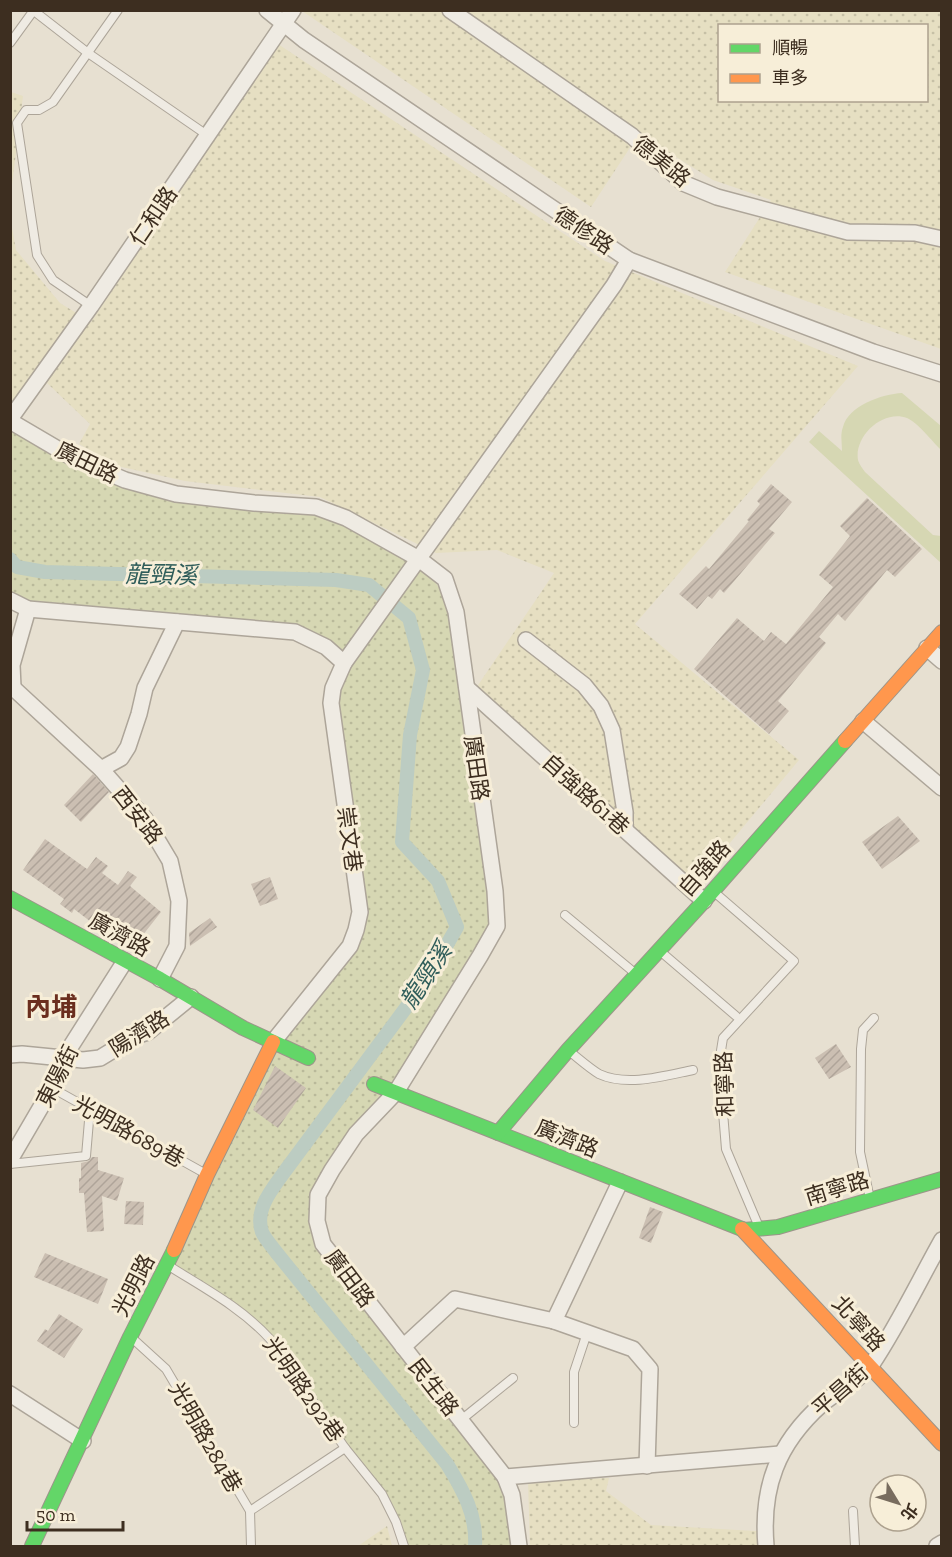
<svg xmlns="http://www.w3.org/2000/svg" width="952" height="1557" font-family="'Zilla Slab','Noto Sans TC',serif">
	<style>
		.farmland { fill: url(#farmland-dots); fill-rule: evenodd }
		.green { fill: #d6d7b3 }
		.park { fill: url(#park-dots) }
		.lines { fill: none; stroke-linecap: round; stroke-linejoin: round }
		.canal { stroke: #bcccc2; stroke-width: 14 }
		.building { fill: url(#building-hatch) }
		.lane-casing { stroke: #ada599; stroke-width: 10 }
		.street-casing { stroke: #ada599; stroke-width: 18 }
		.fast-casing { stroke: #9c958a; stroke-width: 16 }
		.slow-casing { stroke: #9c958a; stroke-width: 16 }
		.lane { stroke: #efebe3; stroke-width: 8 }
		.street { stroke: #efebe3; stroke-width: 15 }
		.fast { stroke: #63d668; stroke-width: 14 }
		.slow { stroke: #ff974d; stroke-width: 14 }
		.labels { text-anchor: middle; stroke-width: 6; stroke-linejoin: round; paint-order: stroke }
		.street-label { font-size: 22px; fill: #3d2e20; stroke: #f7eed8 }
		.water-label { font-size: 24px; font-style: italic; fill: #2f5d5a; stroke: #f7eed8 }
		.quarter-label { font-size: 26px; font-weight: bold; fill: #6b2e1e; stroke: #f7eed8 }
	</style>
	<defs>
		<pattern id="farmland-dots" width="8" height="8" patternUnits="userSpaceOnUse" patternTransform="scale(1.5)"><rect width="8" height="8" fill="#e6dfc2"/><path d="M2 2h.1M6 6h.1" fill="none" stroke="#c6c0a6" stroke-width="1.8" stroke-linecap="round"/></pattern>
		<pattern id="park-dots" width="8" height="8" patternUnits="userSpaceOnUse" patternTransform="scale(1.5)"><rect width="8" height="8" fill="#d6d7b3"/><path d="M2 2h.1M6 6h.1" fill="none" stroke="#b9b99a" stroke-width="1.8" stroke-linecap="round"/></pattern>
		<pattern id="building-hatch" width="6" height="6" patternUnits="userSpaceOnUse" patternTransform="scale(1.5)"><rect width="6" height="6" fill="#cbbfb2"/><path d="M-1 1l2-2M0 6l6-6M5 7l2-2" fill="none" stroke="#afa499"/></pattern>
	</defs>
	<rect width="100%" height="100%" fill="#e7e0d1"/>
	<g class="farmland">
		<path d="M302 11H941V349L725 272 771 200 713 180 639 134 591 207ZM720 26H926V100H720Z"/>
		<path d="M278 44 605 261 858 366 635 624 799 760 695 885 472 694 554 573 497 550 436 553 320 497 185 481 117 466 79 444 90 424 47 383 26 411 11 401 10 216 16 250 60 303 91 322Z"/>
		<path d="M11 92 23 96 11 193Z"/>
		<path d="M609 1478 606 1491 651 1525 774 1532 775 1546H530L528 1481Z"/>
		<path d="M387 1526 392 1546H358Z"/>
	</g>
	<path class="green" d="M902 393 941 426V450C933 442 917 422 907 418 883 409 854 436 858 460 859 464 863 469 865 472L933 535 941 536V563L809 442 819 431 842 451C842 443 840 435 843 427 848 406 882 394 902 393Z"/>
	<path class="park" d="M11 421 125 480 316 507 419 559 456 612 497 926 480 956 318 1195 323 1244 505 1477 519 1546H404L396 1522 270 1339 257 1324 167 1265 269 1042 350 946 360 912 331 703 344 663 295 632 11 601Z"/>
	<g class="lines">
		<path class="canal" d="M10 559 17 567 45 572 336 580 369 585 409 618 423 670 410 735 402 842 438 881 457 927 428 978 285 1171C273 1188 254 1209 262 1232 265 1239 272 1246 276 1252L447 1464C463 1490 477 1515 475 1546"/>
	</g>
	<g class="building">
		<path d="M771 484 792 502 769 529 775 533 724 593 720 589 712 599 708 596 697 609 679 594 706 566 709 569 749 521 747 520 760 504 757 501Z"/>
		<path d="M867 498 922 549 895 577 887 570 845 621 838 614 819 637 826 643 778 701 789 711 769 734 694 669 737 618 764 641 771 632 786 644 833 587 819 575 850 536 840 526Z"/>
		<path d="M93 774 109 792 81 822 64 805Z"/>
		<path d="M898 816 920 841 882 869 862 842Z"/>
		<path d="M45 839 87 869 96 857 108 866 102 873 118 885 128 871 137 877 130 886 161 912 135 945 104 920 99 928 74 909 72 913 60 904 64 899 23 870Z"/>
		<path d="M270 877 278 899 260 906 251 884Z"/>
		<path d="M210 918 217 927 190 946 189 933Z"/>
		<path d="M836 1044 851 1067 829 1079 815 1058Z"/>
		<path d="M275 1066 306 1088 278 1128 253 1110Z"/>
		<path d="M92 1157H98V1170L124 1178 117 1201 102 1196 104 1231 87 1232 84 1193H79V1178H81V1163L89 1161Z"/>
		<path d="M126 1201 144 1202 143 1225 124 1224Z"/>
		<path d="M650 1207 663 1212 651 1243 639 1238Z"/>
		<path d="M45 1253 108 1279 98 1304 34 1277Z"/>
		<path d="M59 1314 83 1329 64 1358 37 1341 45 1329 48 1331Z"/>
	</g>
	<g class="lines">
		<g class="lane-casing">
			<g id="lane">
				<path d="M34 11 88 53 207 135"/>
				<path d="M10 43 34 10"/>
				<path d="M91 306 53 280 37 255 17 123 26 110H39L53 102 118 10"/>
				<path d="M713 891 794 961 723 1038 719 1063 726 1149 759 1227"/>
				<path d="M565 915 636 974"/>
				<path d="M660 951 736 1016"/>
				<path d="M569 1051C578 1058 589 1068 599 1074 627 1087 664 1076 693 1070"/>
				<path d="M52 1088 206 1174"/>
				<path d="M10 1164 86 1156 90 1109"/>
				<path d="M870 1199 860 1152 861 1049 863 1030 874 1018"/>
				<path d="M169 1266C204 1288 242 1308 270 1339L345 1448 382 1494 396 1522 404 1546"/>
				<path d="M132 1338 166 1369 250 1511 345 1448"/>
				<path d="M461 1420 513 1378"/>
				<path d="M574 1423V1372L587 1333"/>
				<path d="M250 1511 251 1546"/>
				<path d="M853 1511 855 1546"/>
			</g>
		</g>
		<g class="street-casing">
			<g id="street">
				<path d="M267 10 304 40 629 260 873 352 942 374"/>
				<path d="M450 10 632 136 683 183 717 197 848 232 915 233 942 239"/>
				<path d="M10 419 91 306 293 10"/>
				<path d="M10 421 73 458 125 480 176 494 254 503 316 507 346 518 419 559 445 579 456 612 495 891 497 926 480 956 396 1092 356 1134 332 1170 318 1195 317 1221 323 1244 505 1477 512 1495 519 1546"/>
				<path d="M10 600 28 609 295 632 326 647 344 663"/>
				<path d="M526 640 584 685 601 706 612 730 625 812V829"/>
				<path d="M927 648 942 661"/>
				<path d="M10 685 101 769 145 819 170 861 179 901 177 946 160 979"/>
				<path d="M13 687 12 665 28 609"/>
				<path d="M467 688 704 901"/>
				<path d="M863 721 942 788"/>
				<path d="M101 769 121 758 128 747 139 714 145 688 177 622"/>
				<path d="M273 1042 350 946 356 930 360 912 331 703 333 688 344 663 614 285 629 260"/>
				<path d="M10 1055 22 1054 83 1060 100 1058 136 1036 148 1032 191 997"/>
				<path d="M10 1160 52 1088 64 1057 125 961"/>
				<path d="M554 1321 620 1182"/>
				<path d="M403 1347 455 1299 554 1321 633 1349 650 1369 647 1466"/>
				<path d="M10 1394 83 1441"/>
				<path d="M505 1477 780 1454"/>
				<path d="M766 1546C761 1488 777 1444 822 1404 836 1392 861 1379 872 1364 898 1325 919 1281 942 1240"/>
				<path d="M937 1546 942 1543"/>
			</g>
		</g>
		<g class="fast-casing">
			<g id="fast">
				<path d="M10 898 160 979 243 1028 308 1058"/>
				<path d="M374 1084 742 1229"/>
				<path d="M498 1133 568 1050 704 901 845 741"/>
				<path d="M744 1230 778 1227 942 1179"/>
				<path d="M32 1546 130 1337 174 1250"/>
			</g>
		</g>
		<g class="slow-casing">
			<g id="slow">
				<path d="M845 741 942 632"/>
				<path d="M742 1229 942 1444"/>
				<path d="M174 1250 207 1175 273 1042"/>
			</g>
		</g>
		<use href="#lane" class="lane"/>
		<use href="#street" class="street"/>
		<use href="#fast" class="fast"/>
		<use href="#slow" class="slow"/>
	</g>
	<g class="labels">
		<g class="street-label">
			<text transform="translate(662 161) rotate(39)" y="8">德美路</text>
			<text transform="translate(153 216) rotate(-56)" y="8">仁和路</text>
			<text transform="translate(584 230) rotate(34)" y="8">德修路</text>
			<text transform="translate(87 462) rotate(26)" y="8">廣田路</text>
			<text transform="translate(477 768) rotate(82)" y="8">廣田路</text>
			<text transform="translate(586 794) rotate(42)" y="8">自強路61巷</text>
			<text transform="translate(138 815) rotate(52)" y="8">西安路</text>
			<text transform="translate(350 839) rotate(82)" y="8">崇文巷</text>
			<text transform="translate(704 868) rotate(-49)" y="8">自強路</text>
			<text transform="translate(120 934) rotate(29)" y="8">廣濟路</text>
			<text transform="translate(139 1033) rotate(-32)" y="8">陽濟路</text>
			<text transform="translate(57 1076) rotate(-63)" y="8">東陽街</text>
			<text transform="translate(724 1084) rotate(-92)" y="8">和寧路</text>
			<text transform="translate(129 1131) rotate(29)" y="8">光明路689巷</text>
			<text transform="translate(567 1138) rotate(22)" y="8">廣濟路</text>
			<text transform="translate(837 1188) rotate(-17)" y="8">南寧路</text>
			<text transform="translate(350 1278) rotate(53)" y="8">廣田路</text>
			<text transform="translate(133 1285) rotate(-63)" y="8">光明路</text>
			<text transform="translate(859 1323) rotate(48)" y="8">北寧路</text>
			<text transform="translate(434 1387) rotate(52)" y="8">民生路</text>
			<text transform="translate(304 1389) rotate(55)" y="8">光明路292巷</text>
			<text transform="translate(840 1390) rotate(-41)" y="8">平昌街</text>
			<text transform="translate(206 1437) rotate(60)" y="8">光明路284巷</text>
		</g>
		<g class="water-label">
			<text transform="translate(161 575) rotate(1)" y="8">龍頸溪</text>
			<text transform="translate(426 976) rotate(-57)" y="8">龍頸溪</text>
		</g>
		<g class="quarter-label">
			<text x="51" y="1016">內埔</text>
		</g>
	</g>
	<rect width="952" height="1557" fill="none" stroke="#3d2e20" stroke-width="24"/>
	<rect x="718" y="24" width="210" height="78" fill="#f7eed8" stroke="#ada18e" stroke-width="1.5"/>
	<rect x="730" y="44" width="30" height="9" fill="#63d668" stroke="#ada18e" stroke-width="1.5"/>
	<text x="772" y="54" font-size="18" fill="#3d2e20">順暢</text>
	<rect x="730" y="74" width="30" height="9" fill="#ff974d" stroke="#ada18e" stroke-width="1.5"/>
	<text x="772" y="84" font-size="18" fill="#3d2e20">車多</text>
	<g transform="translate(898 1503) rotate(128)"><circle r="28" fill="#f7eed8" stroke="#ada18e" stroke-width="1.5"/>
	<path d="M0-4.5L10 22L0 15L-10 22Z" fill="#786c5e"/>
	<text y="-9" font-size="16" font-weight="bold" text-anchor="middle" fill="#3d2e20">北</text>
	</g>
	<path d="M27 1521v9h96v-9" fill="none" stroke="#3d2e20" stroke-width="3"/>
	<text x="36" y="1521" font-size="18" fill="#3d2e20" stroke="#f7eed8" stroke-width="4.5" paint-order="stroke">50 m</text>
</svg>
